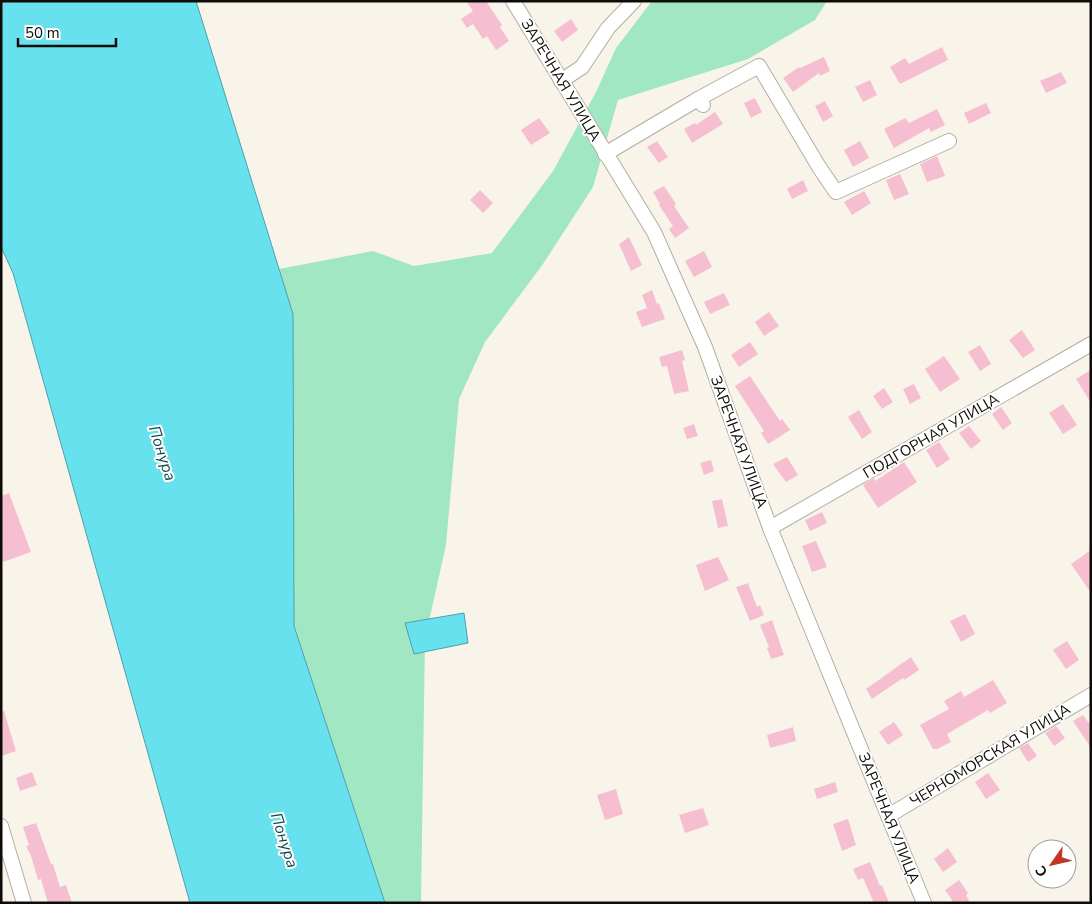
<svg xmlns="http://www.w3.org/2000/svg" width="1092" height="904" font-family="'Nunito Sans',sans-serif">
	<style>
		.green { fill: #a2e7c3 }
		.water { fill: #68e1ee; stroke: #4da1a9 }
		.building { fill: #f5bfd1 }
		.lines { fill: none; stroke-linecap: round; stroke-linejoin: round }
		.minor-casing { stroke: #b3aea4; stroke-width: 16 }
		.minor { stroke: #fff; stroke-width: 14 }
		.labels { text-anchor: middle; stroke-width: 4; stroke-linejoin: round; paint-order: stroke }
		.street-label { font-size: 15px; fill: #0e0c09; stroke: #fff }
		.water-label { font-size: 16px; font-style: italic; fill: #11484d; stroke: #fff }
	</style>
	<rect width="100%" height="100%" fill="#f9f4e9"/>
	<path class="green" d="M652 1H827L815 20 748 59 618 100 593 187 543 264 485 342 459 399 446 545 425 639 421 903H385L294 626 293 314 279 269 373 251 414 266 492 253 553 171 596 92 616 48Z"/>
	<g class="water">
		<path d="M1 1H196L293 314 294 626 385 903H190L13 273 1 247Z"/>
		<path d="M464 613 468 643 414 654 405 623Z"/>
	</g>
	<g class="building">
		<path d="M466 1H486L502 25 500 27 509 41 496 50 487 36 483 39 473 24 467 28 461 19 473 11Z"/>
		<path d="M571 19 578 30 562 42 554 31Z"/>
		<path d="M942 47 948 60 900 84 890 67 905 58 909 64Z"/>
		<path d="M824 57 830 71 820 76 819 73 793 92 783 78 799 67 800 68Z"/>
		<path d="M1061 72 1067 83 1046 93 1040 81Z"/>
		<path d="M870 80 877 95 863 102 855 87Z"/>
		<path d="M755 98 762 112 751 118 744 103Z"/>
		<path d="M825 101 833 116 823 122 815 106Z"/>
		<path d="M986 103 991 113 969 124 964 113Z"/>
		<path d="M937 109 945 125 931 132 929 128 894 148 884 129 905 118 909 123Z"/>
		<path d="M715 112 723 124 692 143 684 129 695 123 696 125Z"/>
		<path d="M539 118 550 133 531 145 521 130Z"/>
		<path d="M657 141 668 157 659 163 647 147Z"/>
		<path d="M860 141 869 158 853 167 844 150Z"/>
		<path d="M937 156 945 176 927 182 920 164Z"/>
		<path d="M900 174 909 194 894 200 886 180Z"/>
		<path d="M803 180 808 191 792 199 787 189Z"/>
		<path d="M664 186 676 204 674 206 689 228 675 238 669 229 673 226 659 205 660 204 653 192Z"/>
		<path d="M480 190 493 203 483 213 470 200Z"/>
		<path d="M864 191 871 203 852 215 844 202Z"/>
		<path d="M629 237 642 265 631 271 619 244Z"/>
		<path d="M704 251 712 267 694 277 685 261Z"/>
		<path d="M652 290 657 304 659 303 665 319 642 327 636 312 647 308 642 295Z"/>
		<path d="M724 293 730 305 710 314 704 302Z"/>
		<path d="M769 312 779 326 764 336 755 322Z"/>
		<path d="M1022 330 1035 350 1023 358 1009 340Z"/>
		<path d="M750 342 758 354 739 367 731 355Z"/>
		<path d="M980 345 991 364 980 371 968 352Z"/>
		<path d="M682 350 685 360 682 361 689 391 674 394 667 366 662 367 659 357Z"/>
		<path d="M944 356 960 379 940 392 925 369Z"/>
		<path d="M1091 370V403L1076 379Z"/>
		<path d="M750 376 780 421 782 419 790 430 768 444 761 433 764 431 735 386Z"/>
		<path d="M914 384 921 398 910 404 903 389Z"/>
		<path d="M884 388 893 402 882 409 873 396Z"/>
		<path d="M1063 404 1077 425 1063 434 1049 413Z"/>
		<path d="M1001 407 1012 423 1003 430 992 414Z"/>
		<path d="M859 410 872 432 862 439 848 417Z"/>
		<path d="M694 424 698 436 687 439 683 428Z"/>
		<path d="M969 426 981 441 971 449 959 433Z"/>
		<path d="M939 442 950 459 937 468 926 450Z"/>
		<path d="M787 457 798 475 786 482 773 464Z"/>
		<path d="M711 460 714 471 704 475 700 463Z"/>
		<path d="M904 462 917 482 878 508 863 485 874 478 875 481Z"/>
		<path d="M9 493 31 552 3 562 1 557V496Z"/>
		<path d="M722 499 728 526 718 528 712 501Z"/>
		<path d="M822 512 827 523 810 531 805 520Z"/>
		<path d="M816 541 827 567 812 572 802 546Z"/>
		<path d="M1091 550V593L1071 564Z"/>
		<path d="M718 557 729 580 705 591 696 565Z"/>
		<path d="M748 583 757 607 760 605 764 615 750 621 736 587Z"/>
		<path d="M965 614 975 634 961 642 950 621Z"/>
		<path d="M772 620 784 655 771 659 767 648 769 647 760 625Z"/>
		<path d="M1067 641 1079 660 1066 669 1053 650Z"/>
		<path d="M911 657 919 670 904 680 903 678 872 699 866 689Z"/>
		<path d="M993 680 1007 703 990 713 988 710 947 734 951 742 937 749H933L920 725 949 709 944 701 961 691 964 697Z"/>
		<path d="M1 711H4L16 751 1 756Z"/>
		<path d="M1083 715 1091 726V748L1073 721Z"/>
		<path d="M894 722 903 735 888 745 879 732Z"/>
		<path d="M1056 726 1065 738 1054 746 1045 733Z"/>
		<path d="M793 727 796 741 770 748 767 735Z"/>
		<path d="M1028 743 1037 756 1028 762 1019 748Z"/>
		<path d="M32 772 37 785 20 791 16 778Z"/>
		<path d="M988 773 1000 790 986 799 975 782Z"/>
		<path d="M835 782 838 792 817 799 814 789Z"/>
		<path d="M616 789 623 814 605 820 597 795Z"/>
		<path d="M703 808 709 825 685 833 679 815Z"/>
		<path d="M848 819 856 845 842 851 833 824Z"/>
		<path d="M36 823 51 864H53L60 887 66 885 72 903H48L41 879 38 880 31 856 26 846 29 845 23 827Z"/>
		<path d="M948 848 957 862 943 872 934 859Z"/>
		<path d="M870 862 880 886 882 885 889 903H874L863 878 858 880 853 869Z"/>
		<path d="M959 880 968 893 966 895 970 903H954L945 890Z"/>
	</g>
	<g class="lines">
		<g class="minor-casing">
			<g id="minor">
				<path d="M513 1 654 232 705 347 770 528 924 903"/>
				<path d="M561 81 582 67 608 28 634 1"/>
				<path d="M698 99 759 66 819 167 836 192 949 141"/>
				<path d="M605 154 698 99 703 105"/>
				<path d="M770 528 1091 344"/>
				<path d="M888 816 1091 695"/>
				<path d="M1 826 24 903"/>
			</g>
		</g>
		<use href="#minor" class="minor"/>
	</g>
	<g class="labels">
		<g class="street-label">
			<text transform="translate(561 80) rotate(59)" y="5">ЗАРЕЧНАЯ УЛИЦА</text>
			<text transform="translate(931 436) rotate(-30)" y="5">ПОДГОРНАЯ УЛИЦА</text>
			<text transform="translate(739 442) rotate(70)" y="5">ЗАРЕЧНАЯ УЛИЦА</text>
			<text transform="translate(990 755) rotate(-31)" y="5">ЧЕРНОМОРСКАЯ УЛИЦА</text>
			<text transform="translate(889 818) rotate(68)" y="5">ЗАРЕЧНАЯ УЛИЦА</text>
		</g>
		<g class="water-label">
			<text transform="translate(163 453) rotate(72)" y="6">Понура</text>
			<text transform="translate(285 840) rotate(72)" y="6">Понура</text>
		</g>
	</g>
	<rect width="1092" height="904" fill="none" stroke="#0e0c09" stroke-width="5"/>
	<g transform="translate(1052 864) rotate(236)"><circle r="24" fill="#ffffff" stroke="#9f9e9d"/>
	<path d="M0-4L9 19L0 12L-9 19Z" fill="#c33627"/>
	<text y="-8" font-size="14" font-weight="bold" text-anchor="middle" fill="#0e0c09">С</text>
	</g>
	<path d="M18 38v8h98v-8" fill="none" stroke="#0e0c09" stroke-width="2.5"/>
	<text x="25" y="38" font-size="15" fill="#0e0c09" stroke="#ffffff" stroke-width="4" paint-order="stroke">50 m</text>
</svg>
